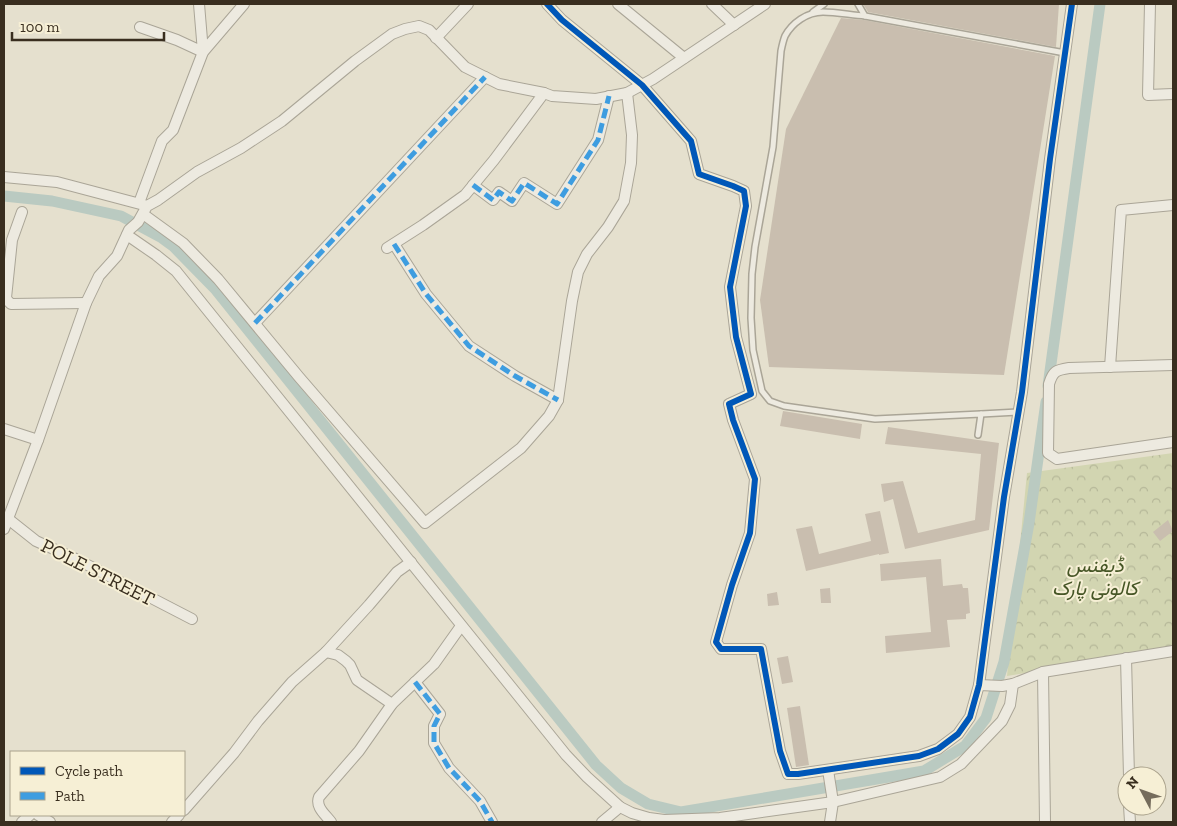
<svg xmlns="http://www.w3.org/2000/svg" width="1177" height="826" font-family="'Zilla Slab',Vazirmatn,serif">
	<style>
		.forest { fill: url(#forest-crowns) }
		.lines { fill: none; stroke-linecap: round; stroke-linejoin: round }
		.canal { stroke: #bacac1; stroke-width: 11 }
		.building { fill: #c9beaf }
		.service-casing { stroke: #aaa597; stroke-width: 8 }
		.minor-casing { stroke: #aaa597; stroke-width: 12 }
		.service { stroke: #edeae0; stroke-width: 5 }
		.minor { stroke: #edeae0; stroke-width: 10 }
		.quiet { stroke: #3e9de0; stroke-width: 5; stroke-dasharray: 10 5; stroke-linecap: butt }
		.cycleway-casing { stroke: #f6efd5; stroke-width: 9 }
		.cycleway { stroke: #0057b8; stroke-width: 6 }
		.labels { text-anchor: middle; stroke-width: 4; stroke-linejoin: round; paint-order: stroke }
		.park-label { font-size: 20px; font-style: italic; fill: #465626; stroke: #f6efd5 }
		.street-label { font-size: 20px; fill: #392e1f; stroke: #f6efd5 }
	</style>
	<defs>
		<pattern id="forest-crowns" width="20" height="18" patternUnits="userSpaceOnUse" patternTransform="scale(1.25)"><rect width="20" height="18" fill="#d2d5b1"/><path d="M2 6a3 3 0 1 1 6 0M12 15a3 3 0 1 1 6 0" fill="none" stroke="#b5b798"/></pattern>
	</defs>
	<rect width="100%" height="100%" fill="#e5e0ce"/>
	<path class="forest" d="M1173 453V649L1007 676 1027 473Z"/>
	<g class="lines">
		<g class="canal">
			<path d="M4 196 52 201 121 216 162 238 173 246 216 290 596 765 621 788 648 804 681 812 924 771 965 746 986 718 1004 662 1029 523 1046 402"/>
			<path d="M1048 386 1100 4"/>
		</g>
	</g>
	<g class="building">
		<path d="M863 4H1059L1056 47 868 12Z"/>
		<path d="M841 18 864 20 1055 56 1004 375 769 367 760 300 786 129Z"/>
		<path d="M783 411 862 424 860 439 780 426Z"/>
		<path d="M888 427 999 443 989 530 905 549 893 499 884 502 881 484 903 481 918 533 975 520 981 454 885 444Z"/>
		<path d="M880 511 889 553 879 555V554L806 571 796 529 812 526 819 554 871 541 865 514Z"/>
		<path d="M1168 520 1173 531 1160 541 1153 532Z"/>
		<path d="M941 559 943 586 962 584 963 588H968L970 613 966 614V619L947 620 950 647 886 653 885 636 931 632 926 577 881 581 880 564Z"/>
		<path d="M830 588 831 603H821L820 589Z"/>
		<path d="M777 592 779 605 768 606 767 594Z"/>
		<path d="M788 656 793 682 782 684 777 658Z"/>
		<path d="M800 706 809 765 796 767 787 708Z"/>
	</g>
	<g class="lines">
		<g class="service-casing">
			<g id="service">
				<path d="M858 4 865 16 1065 53"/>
				<path d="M813 12 824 4"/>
				<path d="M865 16C851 15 836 12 823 12 807 12 792 23 785 36 783 41 782 46 781 51L773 147 755 247 752 274 751 318 753 350 762 391 770 401 784 406 875 419 981 414 978 435"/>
				<path d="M981 414 1018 412"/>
			</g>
		</g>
		<g class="minor-casing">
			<g id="minor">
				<path d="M547 4 562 20 642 85 691 141 699 174 733 186 744 191 746 206 730 287 736 337 751 394 729 404 733 420 755 479 750 533 732 585 716 642 721 649H761L780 751 788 774H798L919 756 938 749 958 734 970 717 979 685 1004 497 1022 392 1050 159 1072 4"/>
				<path d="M618 4 684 58"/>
				<path d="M712 4 734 25"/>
				<path d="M1150 4 1148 95 1173 94"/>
				<path d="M140 27 177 40 203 52 199 4"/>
				<path d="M436 38 468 4"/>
				<path d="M4 177 57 182 144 205"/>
				<path d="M473 185 493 200 499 192 512 201 524 183 557 204 598 140 609 96"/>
				<path d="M139 203 162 141 173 130 203 52 244 4"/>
				<path d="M22 212 12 240 6 298 8 301 11 304 86 303"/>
				<path d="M143 214 183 243 218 279 299 377 425 523 521 448 549 416 558 400 572 301 578 272 587 254 608 227 624 201 631 163 632 135 627 93"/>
				<path d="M127 235 156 255 176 271 566 755 587 777 620 807 632 813 649 818 664 820 720 818 833 802 940 777 961 764 1002 721 1010 705 1013 684"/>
				<path d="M394 244 426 294 469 346 515 376 558 400"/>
				<path d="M387 248 423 225 465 195 494 160 544 93"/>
				<path d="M255 323 485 77"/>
				<path d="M1173 365 1069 368C1056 370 1053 371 1049 384L1048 453 1057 459 1173 442"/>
				<path d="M1110 367 1121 210 1173 205"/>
				<path d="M4 429 38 440"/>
				<path d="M7 518 36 541 78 560 192 619"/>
				<path d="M4 529 38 440 86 303 99 276 117 256 129 230 138 222 147 206 158 200 197 172 241 148 282 121 355 61 392 34 405 29 419 26 429 30 465 67 499 84 544 93 552 96 596 99 627 93 653 79 765 4"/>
				<path d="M326 652 338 655 346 661 350 665 357 680 392 704"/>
				<path d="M1126 658 1129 776"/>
				<path d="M1043 672 1045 822"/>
				<path d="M415 682 440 714 434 726V743L449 768 480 801 492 822"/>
				<path d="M979 685 1002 686 1013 684 1043 672 1173 651"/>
				<path d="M828 770 833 802 830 822"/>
				<path d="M1129 806 1130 822"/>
				<path d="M184 810 234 753 258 721 292 682 326 652 369 605 397 572 411 562"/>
				<path d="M38 815 50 822"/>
				<path d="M22 822 30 815"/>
				<path d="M172 822 179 815"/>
				<path d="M331 822C326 815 315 807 319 797L359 751 392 704 434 664 461 626"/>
				<path d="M602 822 620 807"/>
			</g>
		</g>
		<use href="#service" class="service"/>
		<use href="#minor" class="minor"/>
		<g class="quiet">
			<path d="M473 185 493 200 499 192 512 201 524 183 557 204 598 140 609 96"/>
			<path d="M394 244 426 294 469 346 515 376 558 400"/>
			<path d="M255 323 485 77"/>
			<path d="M415 682 440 714 434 726V743L449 768 480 801 492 822"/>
		</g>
		<g class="cycleway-casing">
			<path id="cycleway" d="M547 4 562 20 642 85 691 141 699 174 733 186 744 191 746 206 730 287 736 337 751 394 729 404 733 420 755 479 750 533 732 585 716 642 721 649H761L780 751 788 774H798L919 756 938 749 958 734 970 717 979 685 1004 497 1022 392 1050 159 1072 4"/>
		</g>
		<use href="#cycleway" class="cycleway"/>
	</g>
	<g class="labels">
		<g class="park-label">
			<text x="1095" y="572">ڈیفنس<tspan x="1095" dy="23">کالونی پارک</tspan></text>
		</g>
		<g class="street-label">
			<text transform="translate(98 572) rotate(27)" y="7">POLE STREET</text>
		</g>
	</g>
	<rect width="1177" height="826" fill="none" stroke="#392e1f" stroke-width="10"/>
	<rect x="10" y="751" width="175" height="65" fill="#f6efd5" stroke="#aaa28c"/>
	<rect x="20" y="767" width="25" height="8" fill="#0057b8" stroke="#aaa28c"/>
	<text x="55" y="776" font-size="15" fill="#392e1f">Cycle path</text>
	<rect x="20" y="792" width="25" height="8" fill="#3e9de0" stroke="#aaa28c"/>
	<text x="55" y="801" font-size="15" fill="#392e1f">Path</text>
	<g transform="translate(1142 791) rotate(311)"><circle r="24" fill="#f6efd5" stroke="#aaa28c"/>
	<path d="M0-4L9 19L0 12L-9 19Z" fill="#756c5c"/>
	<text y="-8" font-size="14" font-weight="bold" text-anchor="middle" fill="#392e1f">N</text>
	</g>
	<path d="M12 32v8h152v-8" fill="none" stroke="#392e1f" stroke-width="2.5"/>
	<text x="20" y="32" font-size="15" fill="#392e1f" stroke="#f6efd5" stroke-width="4" paint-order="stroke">100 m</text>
</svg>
